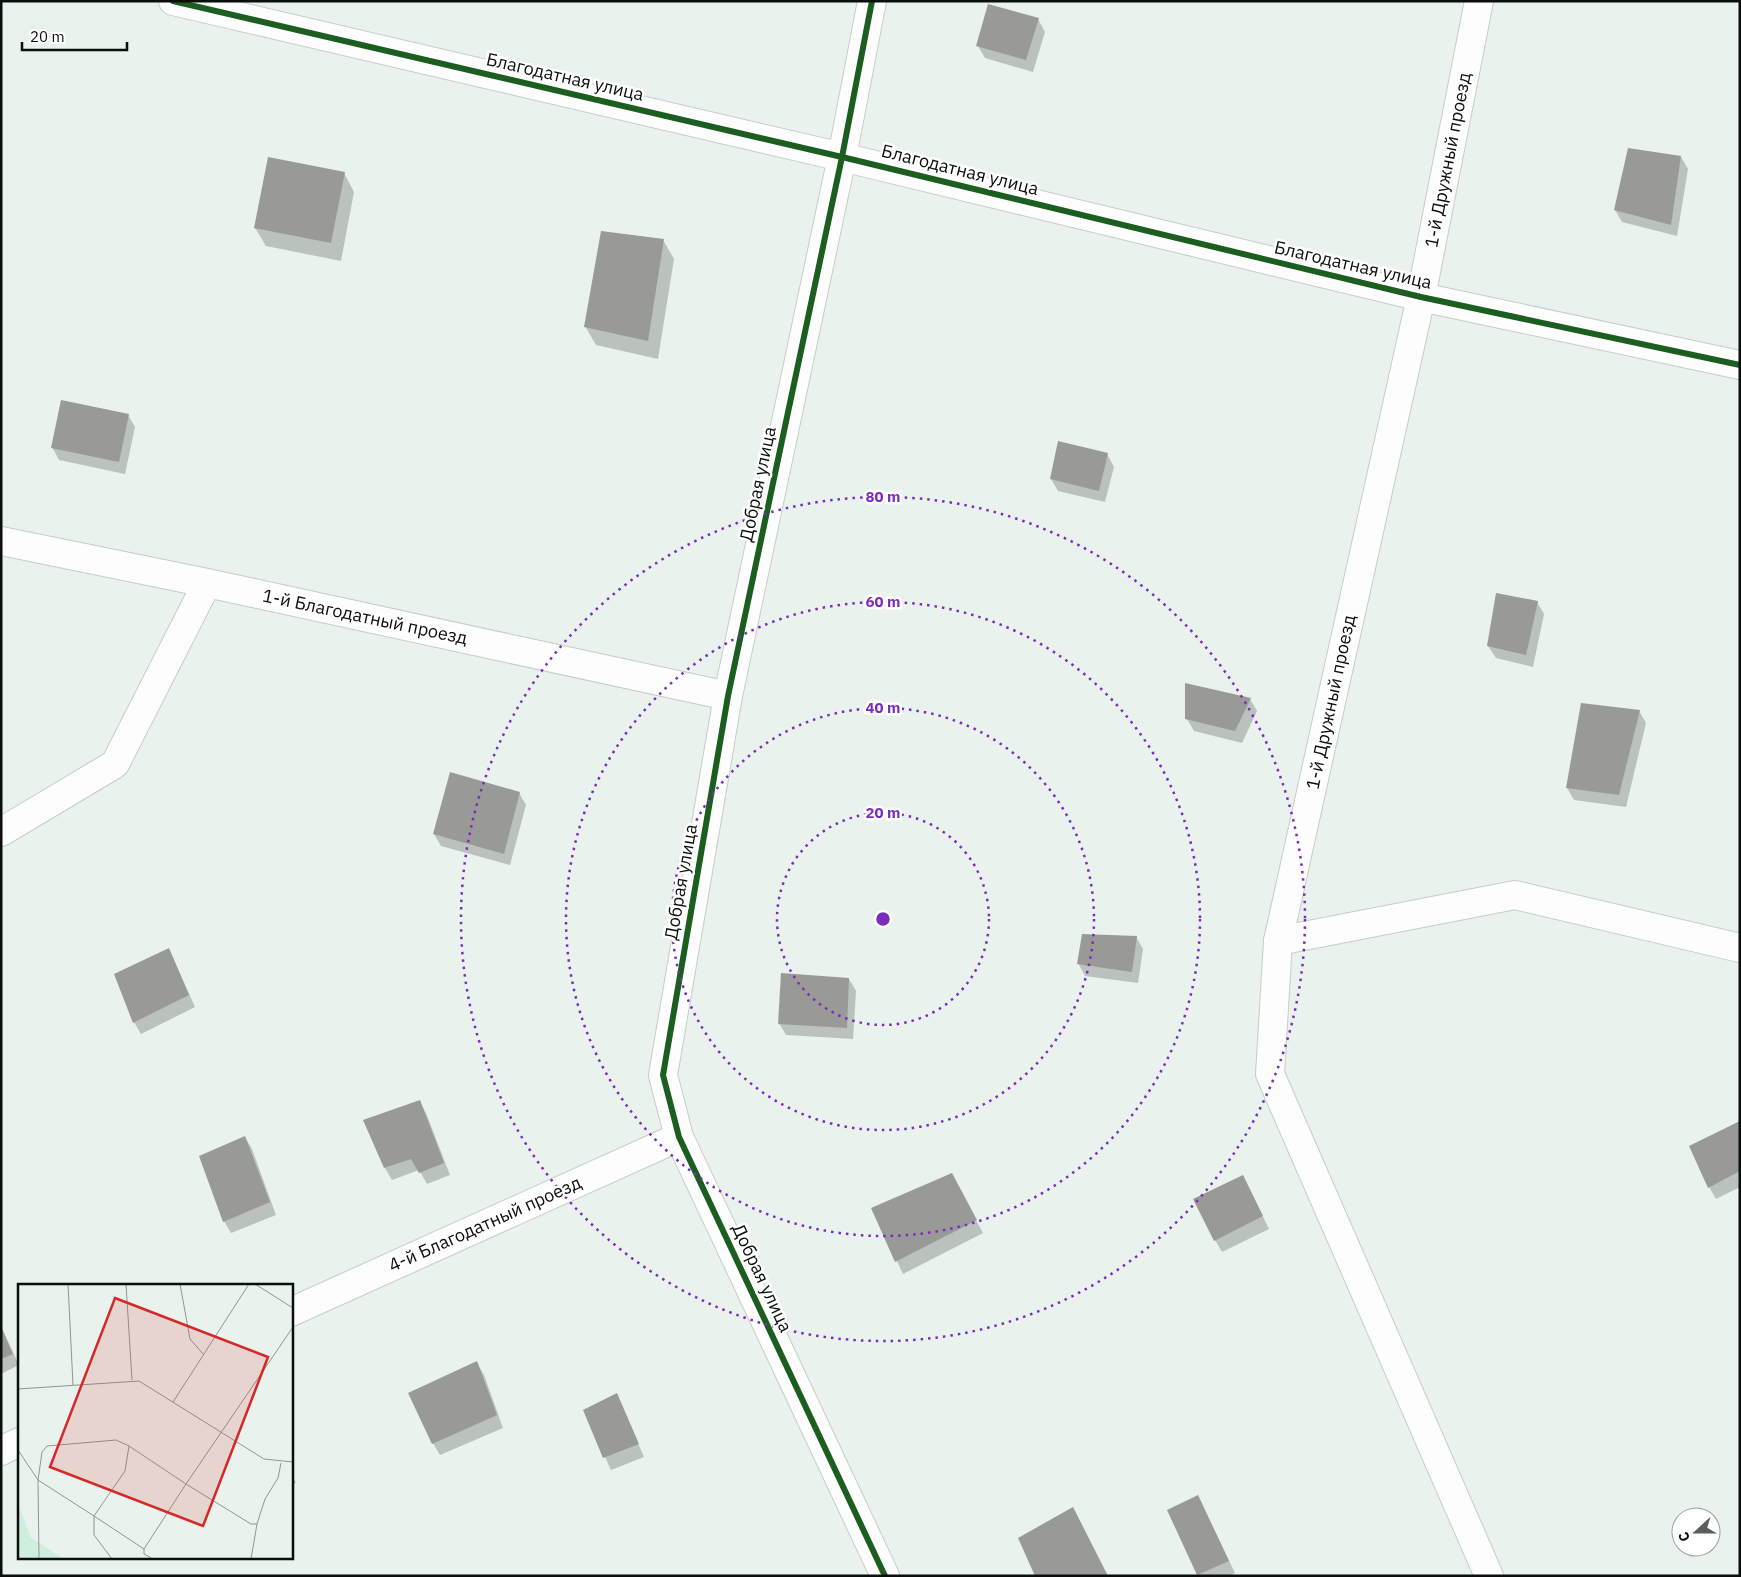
<svg xmlns="http://www.w3.org/2000/svg" width="1741" height="1577" font-family="'IBM Plex Sans',sans-serif">
	<style>
		.shadow { fill: #0003 }
		.building { fill: #999998 }
		.lines { fill: none; stroke-linecap: round; stroke-linejoin: round }
		.minor-casing { stroke: #c7cdc9; stroke-width: 30 }
		.minor { stroke: #fcfdfc; stroke-width: 28 }
		.cycleway-casing { stroke: #fff; stroke-width: 9 }
		.cycleway { stroke: #1b5e20; stroke-width: 6 }
		.ring { fill: none; stroke: #7b2cbf; stroke-width: 2.5; stroke-dasharray: 2.5 5 }
		.labels { text-anchor: middle; stroke-width: 5; stroke-linejoin: round; paint-order: stroke }
		.street-label { font-size: 18px; fill: #0a0f0d; stroke: #fff }
		.inset-road { fill: none; stroke: #909793; stroke-width: 1 }
		.view { fill: #d62828; fill-opacity: 0.15; stroke: #d62828; stroke-width: 2.5 }
		.inset-edge { fill: none; stroke: #0a0f0d; stroke-width: 2.5 }
		.centre { fill: #7b2cbf; stroke: #fff; stroke-width: 2.5 }
		.ring-label { font-size: 15px; text-anchor: middle; font-weight: bold; fill: #7b2cbf; stroke: #fff; stroke-width: 5; stroke-linejoin: round; paint-order: stroke }
	</style>
	<rect width="100%" height="100%" fill="#eaf2ed"/>
	<g class="shadow">
		<path d="M1038 19 1045 32 1033 72 985 58 978 46Z"/>
		<path d="M1681 157 1688 169 1677 236 1622 222 1615 210Z"/>
		<path d="M344 173 354 192 341 261 266 246 255 228Z"/>
		<path d="M663 240 674 259 658 359 596 345 585 326Z"/>
		<path d="M128 415 135 427 125 474 59 460 52 447Z"/>
		<path d="M1107 454 1114 467 1105 502 1058 491 1051 479Z"/>
		<path d="M1537 602 1544 614 1533 667 1496 658 1488 646Z"/>
		<path d="M1250 699 1257 711 1242 743 1194 731 1187 719Z"/>
		<path d="M1639 711 1646 723 1626 807 1574 800 1567 788Z"/>
		<path d="M519 793 526 805 510 865 441 846 434 834Z"/>
		<path d="M1136 937 1143 949 1138 983 1085 976 1078 963Z"/>
		<path d="M169 949 195 1007 141 1034 134 1022Z"/>
		<path d="M849 979 856 991 853 1039 786 1035 779 1023Z"/>
		<path d="M419 1101 426 1113 450 1175 427 1184 419 1170 392 1180 385 1168Z"/>
		<path d="M1740 1122V1187L1716 1199 1709 1187Z"/>
		<path d="M245 1137 252 1149 276 1215 231 1233 224 1221Z"/>
		<path d="M1243 1176 1269 1229 1222 1252 1215 1240Z"/>
		<path d="M958 1187 983 1233 903 1274 872 1208Z"/>
		<path d="M1 1326 19 1365 1 1374Z"/>
		<path d="M477 1363 484 1375 503 1428 440 1455 433 1443Z"/>
		<path d="M617 1395 644 1457 611 1470 584 1411Z"/>
		<path d="M291 1473 296 1483 291 1485Z"/>
		<path d="M1198 1496 1235 1573 1229 1576H1199L1169 1510Z"/>
	</g>
	<g class="building">
		<path d="M988 4 1039 18 1026 60 976 46Z"/>
		<path d="M1628 148 1681 156 1671 225 1614 210Z"/>
		<path d="M268 157 345 172 331 243 254 228Z"/>
		<path d="M601 231 664 239 648 341 584 327Z"/>
		<path d="M61 400 129 414 119 462 51 448Z"/>
		<path d="M1058 441 1108 453 1099 491 1050 479Z"/>
		<path d="M1496 593 1538 601 1526 655 1487 646Z"/>
		<path d="M1185 683 1251 698 1235 731 1185 719Z"/>
		<path d="M1581 703 1640 710 1619 795 1566 788Z"/>
		<path d="M450 772 520 792 504 854 433 834Z"/>
		<path d="M1082 934 1137 936 1132 972 1077 964Z"/>
		<path d="M169 948 189 995 133 1023 114 974Z"/>
		<path d="M781 973 849 978 847 1028 778 1024Z"/>
		<path d="M420 1100 444 1163 419 1173 411 1159 384 1168 363 1120Z"/>
		<path d="M1740 1121V1171L1708 1188 1689 1146Z"/>
		<path d="M245 1136 270 1202 223 1222 199 1156Z"/>
		<path d="M952 1173 977 1220 895 1262 871 1208Z"/>
		<path d="M1243 1175 1263 1216 1214 1241 1193 1199Z"/>
		<path d="M1 1327 13 1354 1 1359Z"/>
		<path d="M477 1361 497 1415 432 1444 408 1393Z"/>
		<path d="M617 1393 639 1444 603 1458 583 1410Z"/>
		<path d="M1198 1495 1229 1561 1197 1575 1167 1510Z"/>
		<path d="M1073 1507 1108 1576H1035L1018 1538Z"/>
	</g>
	<g class="lines">
		<g class="minor-casing">
			<g id="minor">
				<path d="M173 1 842 157 1421 297 1740 365"/>
				<path d="M872 1 842 157 728 696 663 1075 679 1137 885 1576"/>
				<path d="M1479 1 1421 297 1278 941 1515 895 1740 948"/>
				<path d="M1 541 207 583 728 696"/>
				<path d="M1 832 115 764 207 583"/>
				<path d="M1278 941 1270 1074 1489 1576"/>
				<path d="M291 1312 679 1137"/>
				<path d="M1 1451 19 1442"/>
			</g>
		</g>
		<use href="#minor" class="minor"/>
		<g class="cycleway-casing">
			<g id="cycleway">
				<path d="M173 1 842 157 1421 297 1740 365"/>
				<path d="M872 1 842 157 728 696 663 1075 679 1137 885 1576"/>
			</g>
		</g>
		<use href="#cycleway" class="cycleway"/>
	</g>
	<g class="ring">
		<circle cx="883" cy="919" r="106"/>
		<circle cx="883" cy="919" r="211"/>
		<circle cx="883" cy="919" r="317"/>
		<circle cx="883" cy="919" r="422"/>
	</g>
	<g class="labels">
		<g class="street-label">
			<text transform="translate(565 77) rotate(13)" y="6">Благодатная улица</text>
			<text transform="translate(1448 160) rotate(-79)" y="6">1-й Дружный проезд</text>
			<text transform="translate(960 170) rotate(14)" y="6">Благодатная улица</text>
			<text transform="translate(1353 265) rotate(13)" y="6">Благодатная улица</text>
			<text transform="translate(758 484) rotate(-78)" y="6">Добрая улица</text>
			<text transform="translate(365 617) rotate(12)" y="6">1-й Благодатный проезд</text>
			<text transform="translate(1331 702) rotate(-78)" y="6">1-й Дружный проезд</text>
			<text transform="translate(681 882) rotate(-80)" y="6">Добрая улица</text>
			<text transform="translate(485 1224) rotate(-24)" y="6">4-й Благодатный проезд</text>
			<text transform="translate(762 1278) rotate(65)" y="6">Добрая улица</text>
		</g>
	</g>
	<g transform="translate(18 1284)">
		<rect width="275" height="275" fill="#eaf2ed"/>
		<path d="M0 220 13 254 46 275H0Z" fill="#ceeede"/>
		<path class="inset-road" d="M50 0 55 101M108 0 114 96M162 0 172 55 186 71M237 0 275 24M0 105 121 97 246 175 275 178M155 118 231 0M0 166 20 196M20 196 24 168 29 162 98 156 111 162M239 240H233L168 200 111 162 107 187 76 232 126 265 168 200 275 43M126 265V270L135 275M21 275 20 196 76 232V251L94 275M233 275 239 240 247 215 260 194 263 179"/>
		<path class="view" d="M97 14 250 73 185 242 32 183Z"/>
		<rect width="275" height="275" class="inset-edge"/>
	</g>
	<circle cx="883" cy="919" r="8" class="centre"/>
	<g class="ring-label">
		<text x="883" y="502">80 m</text>
		<text x="883" y="607">60 m</text>
		<text x="883" y="713">40 m</text>
		<text x="883" y="818">20 m</text>
	</g>
	<rect width="1741" height="1577" fill="none" stroke="#0a0f0d" stroke-width="5"/>
	<g transform="translate(1696 1532) rotate(249)"><circle r="24" fill="#ffffff" stroke="#9d9f9e"/>
	<path d="M0-4L9 19L0 12L-9 19Z" fill="#585e5b"/>
	<text y="-8" font-size="14" font-weight="bold" text-anchor="middle" fill="#0a0f0d">С</text>
	</g>
	<path d="M22 42v8h105v-8" fill="none" stroke="#0a0f0d" stroke-width="2.5"/>
	<text x="30" y="42" font-size="15" fill="#0a0f0d" stroke="#ffffff" stroke-width="4" paint-order="stroke">20 m</text>
</svg>
